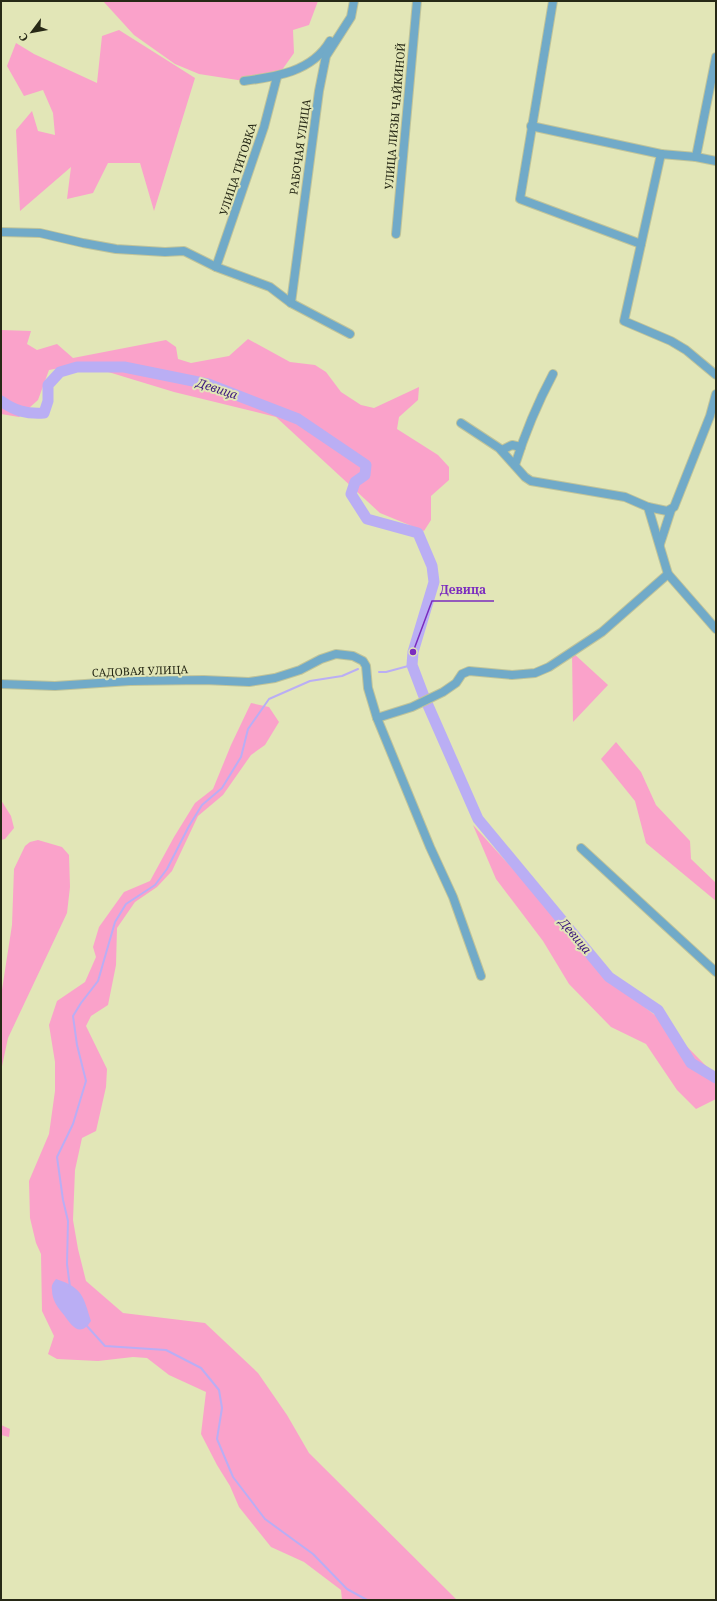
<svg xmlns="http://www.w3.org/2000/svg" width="717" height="1601" font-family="'Noto Serif',serif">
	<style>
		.green { fill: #faa2ca }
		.water { fill: #baaef4 }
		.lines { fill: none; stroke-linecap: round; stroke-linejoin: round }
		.stream { stroke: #baaef4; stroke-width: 2 }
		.river { stroke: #baaef4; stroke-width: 11 }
		.minor-casing { stroke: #c0c49a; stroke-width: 10 }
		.minor { stroke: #71aac8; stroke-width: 8 }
		.labels { text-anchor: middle; stroke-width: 4; stroke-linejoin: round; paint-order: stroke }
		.street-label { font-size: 11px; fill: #272916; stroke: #e2e6b7 }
		.water-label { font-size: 12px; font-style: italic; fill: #3b187d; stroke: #e2e6b7 }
		.leader { fill: none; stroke: #7b2cbf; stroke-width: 1.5 }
		.callout-dot { fill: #7b2cbf; stroke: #e2e6b7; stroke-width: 1.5 }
		.callout-label { font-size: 12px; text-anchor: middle; font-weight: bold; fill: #7b2cbf; stroke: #e2e6b7; stroke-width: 4; stroke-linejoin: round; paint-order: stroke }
	</style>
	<rect width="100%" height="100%" fill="#e2e6b7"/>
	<g class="green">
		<path d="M103 1H318L309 25 293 30 294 53 277 77 244 81 199 74 175 64 134 35Z"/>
		<path d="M119 30 195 78 154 211 140 163H108L93 193 67 199 71 167 20 211 16 130 32 111 38 131 55 135 53 113 43 90 24 96 7 66 16 43 34 54 97 83 102 36Z"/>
		<path d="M1 330 31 331 27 344 37 350 57 344 73 358 166 340 176 347 178 359 191 363 229 356 248 339 290 362 315 365 326 372 341 392 361 405 374 408 419 387 418 400 399 417 397 429 438 455 449 467V480L431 496V520L424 531 380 513 276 417 174 392 82 364 49 370 38 400 19 417 1 414Z"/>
		<path d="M572 652 608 685 573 722Z"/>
		<path d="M251 703 269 707 279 722 265 745 251 755 223 795 198 816 172 871 157 887 135 902 117 928 116 965 108 1005 91 1016 86 1026 107 1069 106 1087 96 1131 82 1138 75 1170 73 1220 78 1249 86 1281 123 1313 205 1323 258 1373 287 1415 309 1453 457 1600H342L341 1590 304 1562 271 1547 239 1507 230 1486 217 1465 201 1434 206 1392 169 1375 147 1358 133 1357 98 1361 57 1359 48 1354 54 1336 42 1311 41 1254 36 1243 30 1218 29 1181 49 1134 55 1091V1062L49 1025 57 1001 85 982 96 957 93 947 99 927 124 892 150 881 174 837 195 803 213 789 231 745Z"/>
		<path d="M616 742 641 772 656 805 690 841 691 859 716 883V901L646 843 635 801 601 759Z"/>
		<path d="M1 800 11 816 14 828 5 839 1 840Z"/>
		<path d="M473 825 625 992 660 1019 707 1067 716 1081V1099L696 1109 677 1090 646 1044 611 1027 569 984 543 941 496 879Z"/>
		<path d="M38 840 62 847 69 855 70 887 67 913 8 1038 1 1071V996L12 925 14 869 25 846 30 842Z"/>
		<path d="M1 1425 10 1429 9 1437 1 1435Z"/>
	</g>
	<path class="water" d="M56 1279C83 1288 83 1296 91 1321 80 1338 72 1326 64 1315 58 1308 52 1300 52 1290 51 1285 53 1283 56 1279Z"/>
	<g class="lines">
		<g class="stream">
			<path d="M379 672H386L412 665"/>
			<path d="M70 1287 67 1264 68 1221 63 1200 57 1157 73 1124 86 1081 77 1045 73 1016 81 1003 98 981 115 922 126 904 155 885 167 869 189 826 202 805 222 788 241 757 248 729 269 699 310 681 342 676 358 669"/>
			<path d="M86 1325 105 1346 166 1350 201 1368 219 1390 222 1408 217 1439 233 1477 265 1519 313 1554 347 1589 367 1600"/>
		</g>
		<path class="river" d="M1 401C15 411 26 414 44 413L48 401V385L60 372 77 367H124L208 384 298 419 366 465 365 475 355 482 351 494 367 519 418 533 432 566 434 582 413 652 412 665 423 694 478 819 609 977 658 1010 691 1063 716 1078"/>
		<g class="minor-casing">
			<g id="minor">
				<path d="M553 1 520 199 641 244"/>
				<path d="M716 57 696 157 661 154 624 321 671 341 686 350 716 375"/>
				<path d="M244 81C275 77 312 72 330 41"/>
				<path d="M531 126 661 154"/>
				<path d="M696 157 716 161"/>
				<path d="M1 232 40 233 83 243 116 249 165 252 184 251 216 267 270 287 291 303 350 334"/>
				<path d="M396 234 417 1"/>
				<path d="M216 267 264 127 277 77"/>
				<path d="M291 303 319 91 326 56 351 17 354 1"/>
				<path d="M461 423 499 448 525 477 531 481 625 497 648 507 668 574 716 629"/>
				<path d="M502 450 512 445 521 447"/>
				<path d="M515 465C525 433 537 404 553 374"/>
				<path d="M648 507 667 511 674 507 710 416 716 394"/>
				<path d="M660 544 671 510"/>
				<path d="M1 684 55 686 130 681 204 680 249 682 275 678 300 670 321 659 336 654 353 656 363 661 366 666 368 688 377 718 430 847 453 897 481 976"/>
				<path d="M377 718 412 707 443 692 456 683 462 674 469 671 512 675 535 673 549 667 602 632 668 574"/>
				<path d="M581 848 716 972"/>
			</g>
		</g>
		<use href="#minor" class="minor"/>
	</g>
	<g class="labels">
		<g class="street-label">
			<text transform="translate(395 116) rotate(-85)" y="4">УЛИЦА ЛИЗЫ ЧАЙКИНОЙ</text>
			<text transform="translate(300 147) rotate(-82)" y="4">РАБОЧАЯ УЛИЦА</text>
			<text transform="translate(238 169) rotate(-72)" y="4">УЛИЦА ТИТОВКА</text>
			<text transform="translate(140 671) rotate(-2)" y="4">САДОВАЯ УЛИЦА</text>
		</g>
		<g class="water-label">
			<text transform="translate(217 389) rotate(18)" y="4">Девица</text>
			<text transform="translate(575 936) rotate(50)" y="4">Девица</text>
		</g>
	</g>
	<path class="leader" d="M413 652L432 601H494"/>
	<circle class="callout-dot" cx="413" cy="652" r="4"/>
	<g class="callout-label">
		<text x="463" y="594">Девица</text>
	</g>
	<rect width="717" height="1601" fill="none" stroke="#272916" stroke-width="4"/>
	<g transform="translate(32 32) rotate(238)" stroke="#e2e6b7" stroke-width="3" paint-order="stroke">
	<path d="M0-3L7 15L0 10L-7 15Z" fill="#272916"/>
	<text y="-6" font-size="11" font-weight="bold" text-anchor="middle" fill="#272916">С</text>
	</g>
</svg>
